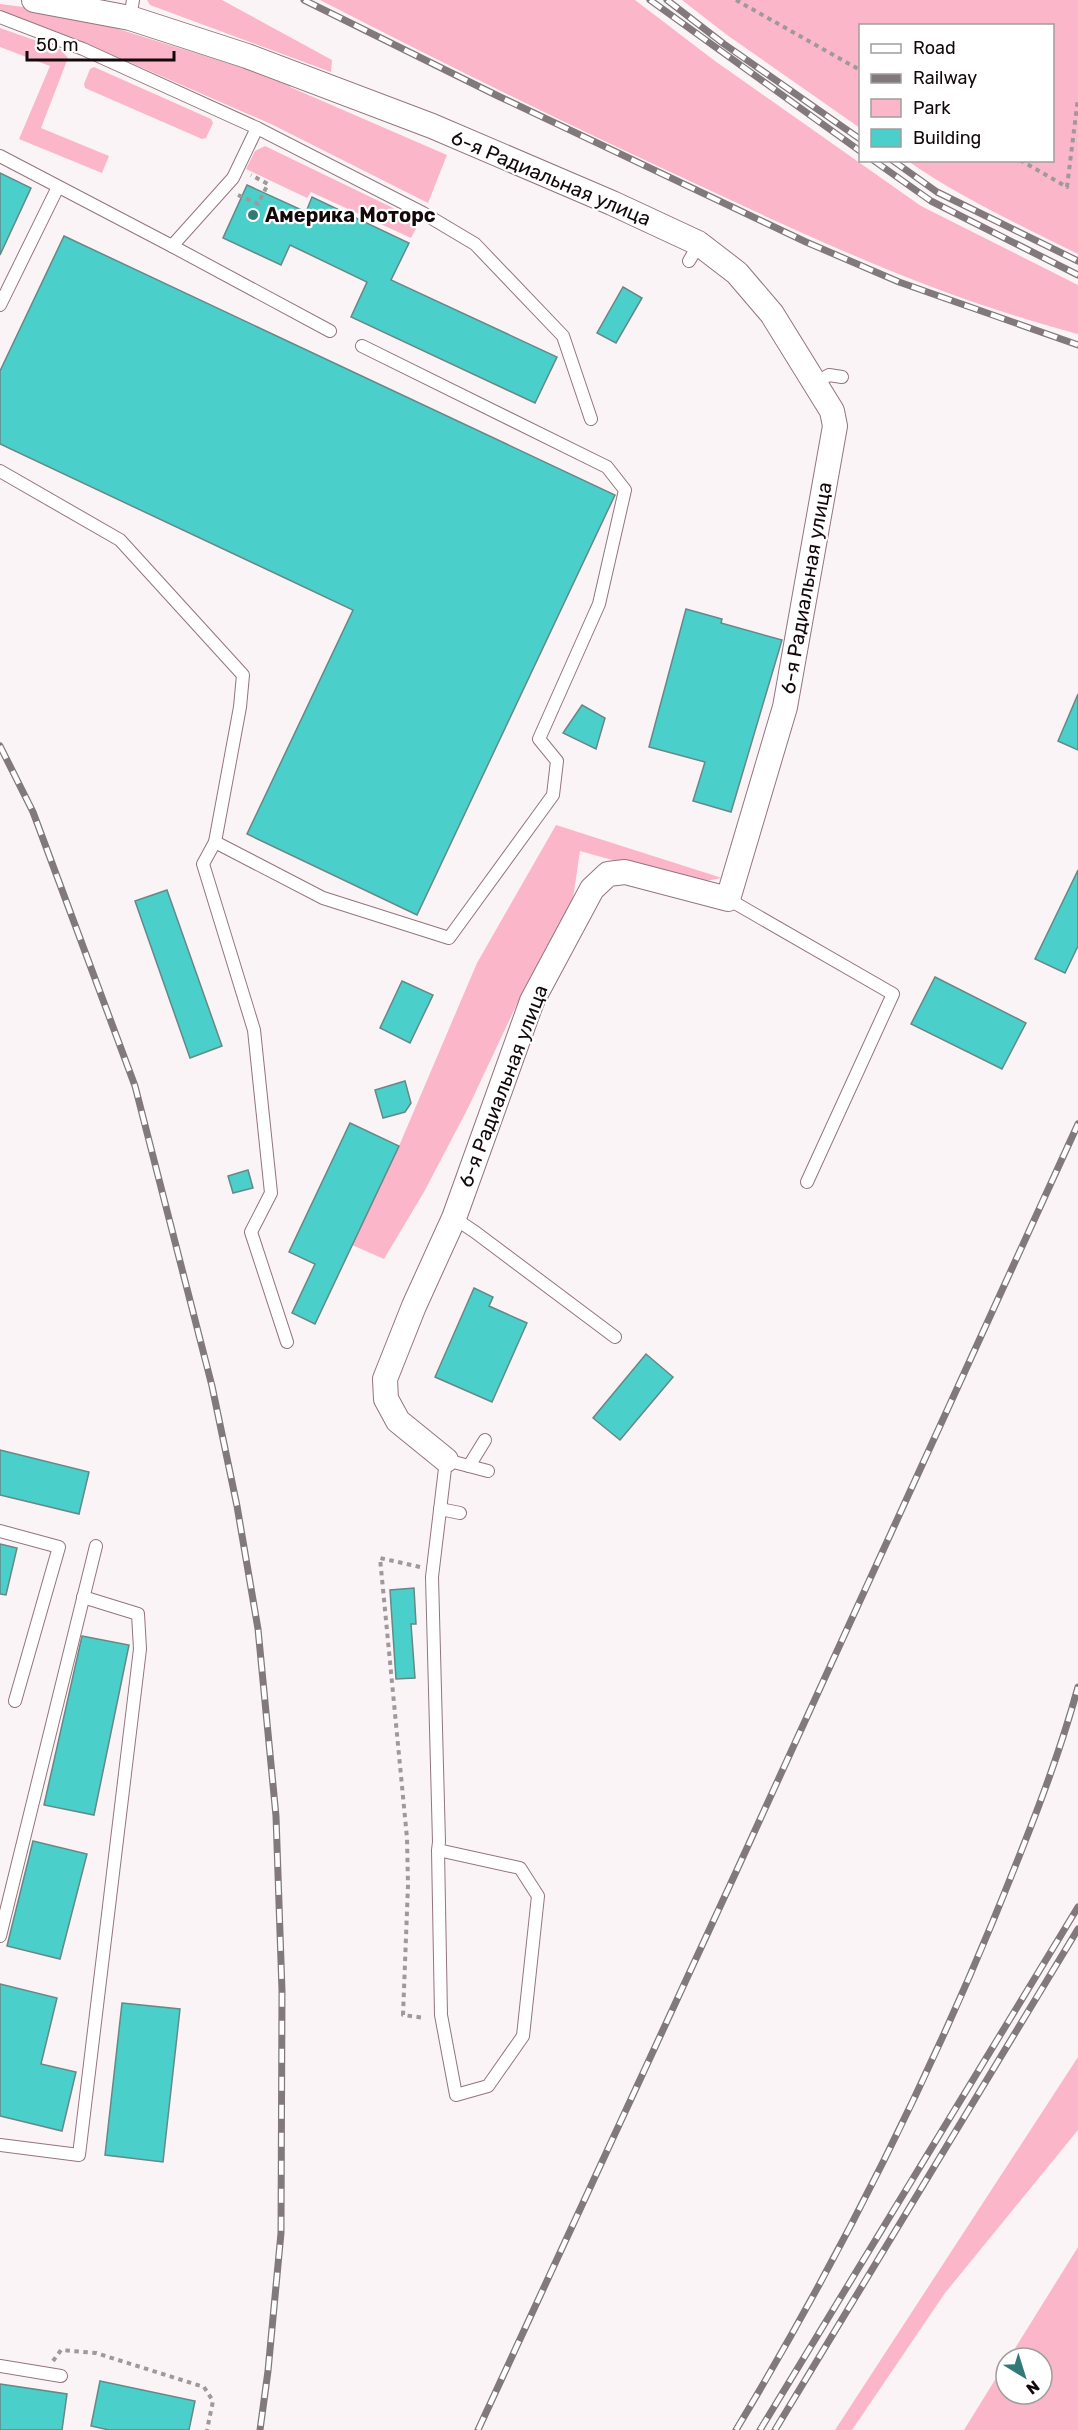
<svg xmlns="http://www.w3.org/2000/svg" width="1078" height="2430" font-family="Rubik,sans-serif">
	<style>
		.green { fill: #fbb7c9 }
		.building { fill: #4bcfca; stroke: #668886; stroke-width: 1.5 }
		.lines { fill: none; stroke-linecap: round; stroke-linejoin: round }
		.service-casing { stroke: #93757d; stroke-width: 14 }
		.minor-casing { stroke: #93757d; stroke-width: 26 }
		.path { stroke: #a0989a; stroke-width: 4; stroke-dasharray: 4.5 4.5; stroke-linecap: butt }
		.service { stroke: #fff; stroke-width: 12 }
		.minor { stroke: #fff; stroke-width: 24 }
		.rail-casing { stroke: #81797b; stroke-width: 7 }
		.rail { stroke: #fff; stroke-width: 4.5; stroke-dasharray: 14; stroke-linecap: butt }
		.poi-dot { fill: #327a77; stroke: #fff; stroke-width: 2 }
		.labels { text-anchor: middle; stroke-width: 4.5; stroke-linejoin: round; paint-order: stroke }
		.street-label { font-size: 20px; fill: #13090b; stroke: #fff }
		.poi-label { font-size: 20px; font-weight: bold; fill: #13090b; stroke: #fff; text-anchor: start }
	</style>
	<rect width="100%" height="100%" fill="#fbf4f6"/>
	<g class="green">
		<path d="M147 0H222L332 60 331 72 150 5Z"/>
		<path d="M320 0H635L715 61 921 206 1078 285V334C948 300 828 246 707 189 576 129 448 66 320 0Z"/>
		<path d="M682 0H1078V254C1020 225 961 198 908 161L1052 160V26H860V128L727 35Z"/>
		<path d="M0 4 64 12 291 83 290 87 447 155 428 203 271 124 74 38 0 10Z"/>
		<path d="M0 28 60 49 68 58 41 128 109 156 102 173 19 139 50 66 0 47Z"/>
		<path d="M94 67 211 119 213 123 206 138 202 139 85 88 84 84 90 69Z"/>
		<path d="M265 146 420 221 411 238 311 192 307 198 246 169 255 151Z"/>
		<path d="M556 825 722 878 695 883 580 851 572 905 524 989 468 1108 424 1192 384 1259 352 1245 399 1146 477 963Z"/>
		<path d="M1078 2057V2130L945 2293 852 2430H835Z"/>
		<path d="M1078 2247V2430H964L1006 2362V2394H1042V2358H1009Z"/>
	</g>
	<g class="building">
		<path d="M0 173 31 188 0 255Z"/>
		<path d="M247 185 306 212 312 197 409 243 391 280 557 357 535 403 351 317 367 282 290 245 281 265 223 238Z"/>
		<path d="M64 236 615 495 417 915 247 834 353 610 0 444V371Z"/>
		<path d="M623 287 642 298 616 343 597 333Z"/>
		<path d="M686 609 722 619 721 623 782 640 731 812 693 801 705 762 649 747Z"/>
		<path d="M1078 694V750L1058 741Z"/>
		<path d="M582 705 605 718 596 749 563 733Z"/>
		<path d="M1078 870V946L1065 973 1035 959Z"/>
		<path d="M167 890 222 1046 190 1058 135 901Z"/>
		<path d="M935 977 1026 1023 1002 1069 911 1024Z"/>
		<path d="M402 981 433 995 410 1043 380 1028Z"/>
		<path d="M405 1081 411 1103 405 1112 383 1118 375 1090Z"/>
		<path d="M350 1123 399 1146 315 1324 292 1313 315 1264 289 1252Z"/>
		<path d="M248 1170 253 1188 233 1193 228 1176Z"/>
		<path d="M474 1288 493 1297 489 1306 527 1323 492 1402 435 1377Z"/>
		<path d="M646 1354 673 1377 620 1440 593 1418Z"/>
		<path d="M0 1450 89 1472 79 1514 0 1495Z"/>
		<path d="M0 1544 17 1548 6 1595 0 1594Z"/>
		<path d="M414 1588 416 1624H411L415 1678 396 1679 390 1590Z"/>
		<path d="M82 1636 129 1645 94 1815 44 1805Z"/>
		<path d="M33 1841 87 1854 60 1959 7 1946Z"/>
		<path d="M0 1984 57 1998 41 2064 76 2072 62 2131 0 2116Z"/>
		<path d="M122 2003 180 2009 163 2162 105 2155Z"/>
		<path d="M100 2381 195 2401 189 2430H109L91 2426Z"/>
		<path d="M0 2384 67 2394 62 2430H0Z"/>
	</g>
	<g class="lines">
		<g class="service-casing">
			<g id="service">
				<path d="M0 17 83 49 257 128 423 213 475 244 563 336 591 419"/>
				<path d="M130 18 133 0"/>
				<path d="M0 156 172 246 233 178 257 128"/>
				<path d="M172 246 330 331"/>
				<path d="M689 261 699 244"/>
				<path d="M0 305 58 187"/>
				<path d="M815 383 829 375 842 377"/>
				<path d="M0 471 120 540 243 675 240 707 215 842 323 898 449 938 553 795 557 761 539 739 599 604 625 490 607 467 362 346"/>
				<path d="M215 842 203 864 254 1030 271 1193 251 1232 287 1342"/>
				<path d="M728 899 893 994 807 1182"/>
				<path d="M454 1218 475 1232 615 1337"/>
				<path d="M469 1466 485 1440"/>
				<path d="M440 1509 460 1513"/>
				<path d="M0 1531 59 1547 15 1701"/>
				<path d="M438 1850 520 1868 538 1896 523 2036 488 2086 456 2095 441 2015 438 1850 439 1842 432 1577 446 1460 488 1471"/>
				<path d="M0 1936 96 1546"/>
				<path d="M0 2145 79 2155 140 1649 138 1614 83 1597"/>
				<path d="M0 2366 61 2376"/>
			</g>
		</g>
		<g class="minor-casing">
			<path id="minor" d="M34 0 130 18 247 56 432 126 612 203 698 243 737 273 772 314 832 411 835 426 785 707 728 899 625 872 608 874 592 889 532 1001 454 1218 414 1306 385 1379 386 1399 398 1421 446 1460"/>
		</g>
		<g class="path">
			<path d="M736 0 860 70"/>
			<path d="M1020 160 1067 187 1078 98"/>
			<path d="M238 195 258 204 268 184 251 175"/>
			<path d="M420 1567 380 1558 407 1838 408 1885 403 2015 425 2018"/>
			<path d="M53 2361 61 2350 96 2353 204 2387 213 2401 207 2430"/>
		</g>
		<use href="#service" class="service"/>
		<use href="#minor" class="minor"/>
		<g class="rail-casing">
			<g id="rail">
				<path d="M304 0 498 96 806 242 899 282 1078 345"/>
				<path d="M650 0 860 151"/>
				<path d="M667 0 724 44 860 139"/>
				<path d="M873 160 931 201 1078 275"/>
				<path d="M892 160 937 192 1078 261"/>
				<path d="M0 746 33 812 135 1086 212 1386 237 1506 258 1629 276 1816 282 1991 281 2233 268 2371 260 2430"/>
				<path d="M478 2430 736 1872 1078 1124"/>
				<path d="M736 2430C834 2267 920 2097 993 1921 1024 1845 1056 1767 1078 1687"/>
				<path d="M760 2430 1078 1907"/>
				<path d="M775 2430 1078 1929"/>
			</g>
		</g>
		<use href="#rail" class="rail"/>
	</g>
	<circle class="poi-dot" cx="253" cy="215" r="6"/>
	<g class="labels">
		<g class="street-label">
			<text transform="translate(551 178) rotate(23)" y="7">6-я Радиальная улица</text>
			<text transform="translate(806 588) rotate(-80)" y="7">6-я Радиальная улица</text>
			<text transform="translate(503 1086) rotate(-69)" y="7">6-я Радиальная улица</text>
		</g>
		<g class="poi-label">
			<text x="265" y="222">Америка Моторс</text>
		</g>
	</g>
	<rect x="859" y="24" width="195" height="138" fill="#ffffff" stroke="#a19d9d" stroke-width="1.5"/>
	<rect x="871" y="44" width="30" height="9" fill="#ffffff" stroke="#a19d9d" stroke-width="1.5"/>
	<text x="913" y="54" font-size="18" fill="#13090b">Road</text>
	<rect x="871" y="74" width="30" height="9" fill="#81797b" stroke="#a19d9d" stroke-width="1.5"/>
	<text x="913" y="84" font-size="18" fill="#13090b">Railway</text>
	<rect x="871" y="99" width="30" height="18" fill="#fbb7c9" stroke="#a19d9d" stroke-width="1.5"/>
	<text x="913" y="114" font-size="18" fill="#13090b">Park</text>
	<rect x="871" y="129" width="30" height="18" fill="#4bcfca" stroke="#a19d9d" stroke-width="1.5"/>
	<text x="913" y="144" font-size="18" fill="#13090b">Building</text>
	<g transform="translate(1024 2376) rotate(142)"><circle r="28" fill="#ffffff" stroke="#a19d9d" stroke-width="1.5"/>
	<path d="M0-4.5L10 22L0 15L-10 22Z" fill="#327a77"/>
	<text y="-9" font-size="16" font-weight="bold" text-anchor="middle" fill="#13090b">N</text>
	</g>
	<path d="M27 51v9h147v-9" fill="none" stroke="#13090b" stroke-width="3"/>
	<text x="36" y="51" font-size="18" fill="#13090b" stroke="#ffffff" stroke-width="4.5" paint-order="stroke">50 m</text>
</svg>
